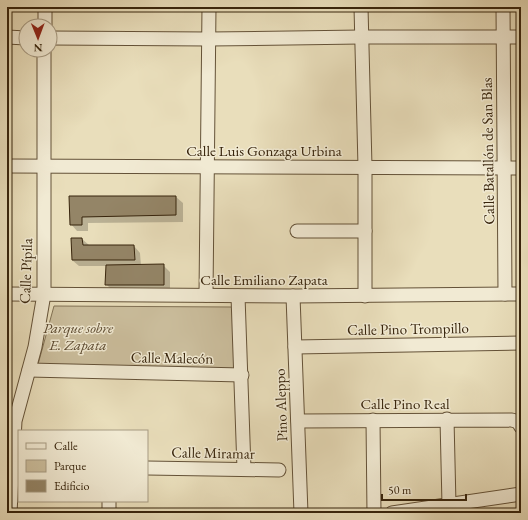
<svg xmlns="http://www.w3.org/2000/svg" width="528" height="520" font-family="'EB Garamond',serif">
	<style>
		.green { fill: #cbbe9d; stroke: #817154 }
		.shadow { fill: #0003 }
		.building { fill: #948567; stroke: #37240c }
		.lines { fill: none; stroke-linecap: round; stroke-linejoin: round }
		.street-casing { stroke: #645238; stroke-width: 15 }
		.street { stroke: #f1ead3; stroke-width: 13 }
		.labels { text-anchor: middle; stroke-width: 3; stroke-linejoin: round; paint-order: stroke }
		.street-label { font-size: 15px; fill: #37240c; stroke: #f1ead3 }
		.park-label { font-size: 15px; font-style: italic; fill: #5c4a30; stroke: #f1ead3 }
	</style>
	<rect width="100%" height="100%" fill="#e9debb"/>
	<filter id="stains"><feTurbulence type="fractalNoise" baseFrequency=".005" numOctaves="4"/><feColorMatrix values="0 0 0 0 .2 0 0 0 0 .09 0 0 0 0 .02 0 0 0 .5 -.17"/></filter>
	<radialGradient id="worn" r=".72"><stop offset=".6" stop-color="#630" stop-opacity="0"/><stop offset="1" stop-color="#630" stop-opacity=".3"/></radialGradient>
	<path class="green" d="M54 306 232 307 235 370 37 368Z"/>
	<g class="shadow">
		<path d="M70 197H176L183 203V222L88 223V231H77L71 224Z"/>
		<path d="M82 239 89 245 134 246 140 253 141 266 163 265 170 272V291H113L106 284 107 266H79L72 260Z"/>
	</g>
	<g class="building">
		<path d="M69 196H176V215L82 217V225H70Z"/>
		<path d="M71 238H82L83 245H134L135 260H72Z"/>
		<path d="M164 264V285H105L106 265Z"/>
	</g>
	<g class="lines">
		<g class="street-casing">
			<g id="street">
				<path d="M361 7 365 167V296"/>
				<path d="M503 7 505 294"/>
				<path d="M45 26V7"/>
				<path d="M7 37 26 38"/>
				<path d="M50 38 209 39 361 37H521"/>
				<path d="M7 166 521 168"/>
				<path d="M297 231H365"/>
				<path d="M7 294 293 296 521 294"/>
				<path d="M206 295 209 7"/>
				<path d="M238 296 244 469"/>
				<path d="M293 296 301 513"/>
				<path d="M295 347 521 343"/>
				<path d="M29 370 242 375"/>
				<path d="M447 419 449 505"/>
				<path d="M373 420 374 513"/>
				<path d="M298 421 512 420 518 422 521 427"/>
				<path d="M147 468 279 470"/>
				<path d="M10 513 15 421 35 347 44 294V50"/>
				<path d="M109 513V501"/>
				<path d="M392 513 521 494"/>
			</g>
		</g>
		<use href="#street" class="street"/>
	</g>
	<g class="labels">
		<g class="street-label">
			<text x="264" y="156">Calle Luis Gonzaga Urbina</text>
			<text transform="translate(488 151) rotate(-91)" y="5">Calle Batallón de San Blas</text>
			<text transform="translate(26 271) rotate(-88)" y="5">Calle Pípila</text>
			<text x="264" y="285">Calle Emiliano Zapata</text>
			<text transform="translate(408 329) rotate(-1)" y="5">Calle Pino Trompillo</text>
			<text transform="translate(172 358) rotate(1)" y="5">Calle Malecón</text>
			<text x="405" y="409">Calle Pino Real</text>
			<text transform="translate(281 405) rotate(-92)" y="5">Pino Aleppo</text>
			<text transform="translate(213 453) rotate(1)" y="5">Calle Miramar</text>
		</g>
		<g class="park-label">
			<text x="78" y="333">Parque sobre<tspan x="78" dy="17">E. Zapata</tspan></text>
		</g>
	</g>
	<rect width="528" height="520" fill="none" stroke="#e9debb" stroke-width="24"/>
	<rect x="8" y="8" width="512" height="504" fill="none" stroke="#37240c" stroke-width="2"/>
	<rect x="12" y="12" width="504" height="496" fill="none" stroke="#37240c"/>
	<rect x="18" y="430" width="130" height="72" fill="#f1ead3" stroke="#a79b83"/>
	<rect x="26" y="443" width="20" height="6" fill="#f1ead3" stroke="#a79b83"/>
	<text x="54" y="450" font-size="12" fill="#37240c">Calle</text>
	<rect x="26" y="460" width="20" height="12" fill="#cbbe9d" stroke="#a79b83"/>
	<text x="54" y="470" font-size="12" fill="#37240c">Parque</text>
	<rect x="26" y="480" width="20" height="12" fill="#948567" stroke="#a79b83"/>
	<text x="54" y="490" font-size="12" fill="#37240c">Edificio</text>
	<g transform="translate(38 38) rotate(179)"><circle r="19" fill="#f1ead3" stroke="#a79b83"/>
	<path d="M0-3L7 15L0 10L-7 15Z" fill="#8f2418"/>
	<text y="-6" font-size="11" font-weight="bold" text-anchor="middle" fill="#37240c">N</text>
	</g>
	<path d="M382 494v6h84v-6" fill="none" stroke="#37240c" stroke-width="2"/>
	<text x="388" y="494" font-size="12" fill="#37240c" stroke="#f1ead3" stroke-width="3" paint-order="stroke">50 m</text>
	<rect width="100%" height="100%" filter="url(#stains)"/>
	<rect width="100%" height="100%" fill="url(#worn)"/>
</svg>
